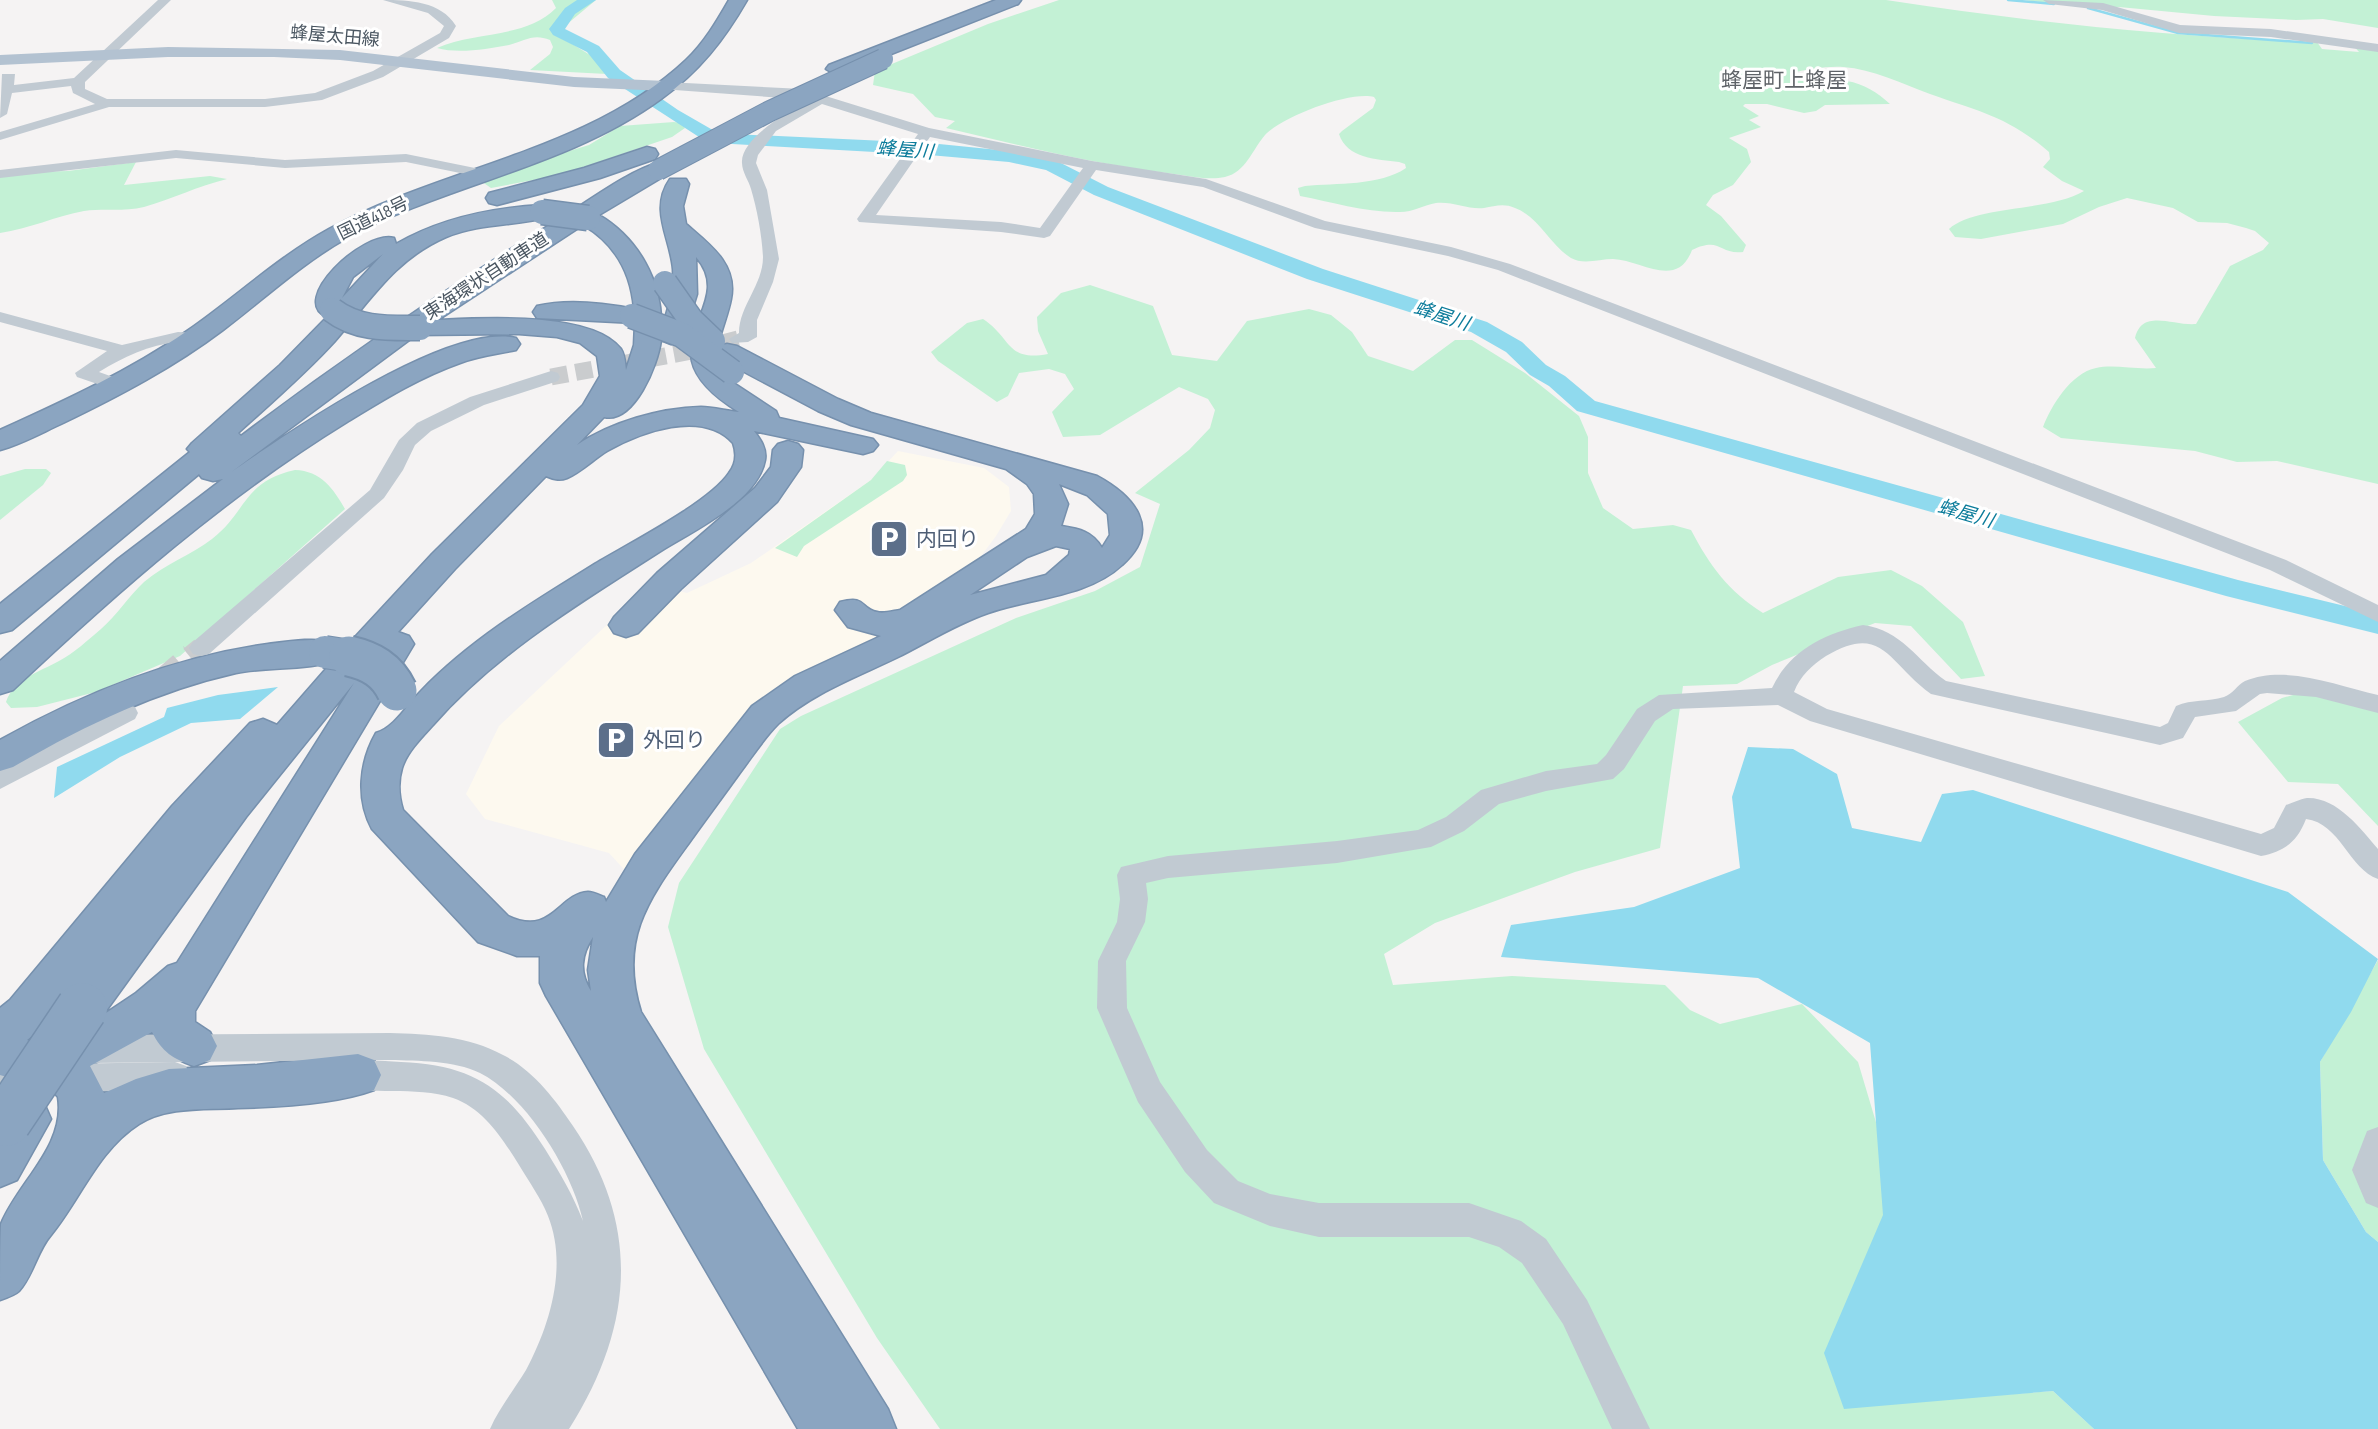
<svg xmlns="http://www.w3.org/2000/svg" width="2378" height="1429" font-family="'Sofia Sans Condensed','Noto Sans JP',sans-serif">
	<style>
		.commercial { fill: #fdf9ef }
		.green { fill: #c3f1d5 }
		.water { fill: #90daee }
		.lines { fill: none; stroke-linecap: round; stroke-linejoin: round }
		.stream { stroke: #90daee; stroke-width: 2.5 }
		.river { fill: #90daee; fill-rule: evenodd }
		.minor-tunnel-far2 { stroke: #caccce; stroke-width: 17; stroke-dasharray: 17 8; stroke-linecap: butt }
		.minor-tunnel-far1 { stroke: #caccce; stroke-width: 21; stroke-dasharray: 21 10; stroke-linecap: butt }
		.minor-tunnel { stroke: #caccce; stroke-width: 26; stroke-dasharray: 26 13; stroke-linecap: butt }
		.highway-casing { stroke: #7690ad; stroke-width: 3 }
		.minor { fill: #c1cad2; fill-rule: evenodd }
		.major { fill: #b3c2d1; fill-rule: evenodd }
		.highway { fill: #8ba5c1; fill-rule: evenodd }
		.highway-bridge-far4-casing { stroke: #7690ad; stroke-width: 22; stroke-linecap: butt }
		.highway-bridge-far3-casing { stroke: #7690ad; stroke-width: 27; stroke-linecap: butt }
		.highway-bridge-far2-casing { stroke: #7690ad; stroke-width: 34; stroke-linecap: butt }
		.highway-bridge-far1-casing { stroke: #7690ad; stroke-width: 43; stroke-linecap: butt }
		.highway-bridge-casing { stroke: #7690ad; stroke-width: 53; stroke-linecap: butt }
		.highway-bridge-far4 { stroke: #8ba5c1; stroke-width: 20 }
		.highway-bridge-far3 { stroke: #8ba5c1; stroke-width: 24 }
		.highway-bridge-far2 { stroke: #8ba5c1; stroke-width: 32 }
		.highway-bridge-far1 { stroke: #8ba5c1; stroke-width: 39 }
		.highway-bridge { stroke: #8ba5c1; stroke-width: 50 }
		.labels { text-anchor: middle; stroke-width: 6; stroke-linejoin: round; paint-order: stroke }
		.far-street-label { font-size: 18px; fill: #4a5661; stroke: #fff }
		.far-water-label { font-size: 19px; font-style: italic; fill: #0c7c9b; stroke: #fff }
		.far-quarter-label { font-size: 21px; fill: #5f6368; stroke: #fff }
		.service-label { font-size: 21px; fill: #4e5e75; stroke: #fff; text-anchor: start }
	</style>
	<rect width="100%" height="100%" fill="#f5f3f3"/>
	<path class="commercial" d="M898 451 984 468 1009 487 1011 511 996 536 963 580 912 633 786 695 632 878 609 853 485 819 466 794 499 726 610 622 626 625 663 587 687 593 751 563 871 480Z"/>
	<g class="green">
		<path d="M552 0H596L560 30 561 37 598 60 607 74 530 70 550 54 553 47 550 40C533 33 525 41 509 45 487 49 458 54 437 48 474 31 525 39 556 8Z"/>
		<path d="M1059 0H1886C2029 22 2172 37 2317 42L2322 49 2359 52 2352 44 2378 46V484L2277 461 2237 462 2195 451 2061 438 2043 427C2051 406 2071 373 2096 368 2114 364 2136 370 2156 368L2135 338C2142 308 2173 326 2196 324L2230 266 2263 250 2269 243 2255 231 2246 228 2227 223 2198 222 2173 208 2127 198 2099 207 2063 224 1981 239 1955 237 1949 229C1975 205 2049 212 2084 191L2062 181 2043 167 2050 159 2049 152C2007 116 1980 112 1930 94 1902 84 1873 69 1843 67 1825 66 1807 70 1790 73 1800 88 1830 79 1847 81 1864 84 1877 92 1890 104L1825 105 1816 111 1804 113 1767 104H1745L1743 106 1759 116 1749 120 1761 127 1729 138 1747 149 1751 162 1733 185 1713 195 1706 205 1721 216 1746 245 1743 252C1719 255 1721 236 1692 250 1677 290 1641 260 1613 259 1600 259 1583 265 1571 258 1550 245 1539 217 1515 208 1504 203 1495 206 1484 208 1469 210 1452 201 1436 203 1424 205 1413 212 1400 212 1367 213 1332 202 1300 196L1298 188 1305 186C1336 183 1380 186 1406 168L1405 164 1399 162C1377 159 1347 159 1339 134L1342 131 1373 108 1376 100 1374 97C1349 91 1282 117 1265 135 1252 150 1246 172 1225 177 1207 181 1185 175 1167 173 1092 164 1019 145 946 128L955 121 935 117 913 94 873 85 875 71 988 24Z"/>
		<path d="M2023 0H2378V28L2323 19 2296 20 2214 16 2119 7H2083Z"/>
		<path d="M674 122 681 123 685 128 672 137 560 175 491 188 478 179 589 145 620 126Z"/>
		<path d="M136 162 124 185 210 176 227 179C198 186 172 199 144 207 124 212 104 208 84 211 56 216 29 229 0 233V173L68 171Z"/>
		<path d="M1090 285 1153 306 1172 355 1217 361 1247 321 1309 309 1331 315 1352 332 1368 356 1413 371 1455 340H1472L1525 373 1579 416 1588 437V473L1603 508 1633 529 1673 525 1691 530C1710 566 1728 591 1763 613L1838 577 1891 570 1922 586 1963 622 1985 676 1961 679 1911 626 1875 623 1772 665 1737 684 1683 686 1660 848 1575 872 1435 923 1384 954 1393 985 1512 976 1665 985 1690 1010 1720 1024 1802 1004 1858 1062 1898 1196 1986 1396 2053 1391 2094 1429H940L877 1338 704 1049 668 927 679 883 780 729 801 716 1016 618 1095 591 1140 567 1160 504 1135 493 1189 450 1210 428 1215 410 1208 399 1179 387 1100 435 1063 437 1052 412 1074 389 1065 374 1049 369 1019 373 1008 396 997 402 938 361 931 352 967 323 983 319C1012 338 1006 362 1048 354L1038 331 1037 317 1061 293Z"/>
		<path d="M887 461 905 465 907 475 903 481 804 546 797 557 775 548 871 480Z"/>
		<path d="M25 469H46L51 473 43 485 0 520V476Z"/>
		<path d="M295 470C321 471 333 488 345 509L180 656 96 692 37 707 11 708 6 702C14 679 39 672 59 661 74 653 88 640 101 629 117 615 129 596 144 582 165 564 191 555 212 539 248 511 242 482 295 470Z"/>
		<path d="M2314 689 2378 709V826L2338 784 2288 782 2238 722 2282 698Z"/>
		<path d="M2378 960V1242L2366 1232 2323 1160 2320 1062Z"/>
	</g>
	<g class="water">
		<path d="M278 687 240 719 191 723 120 757 54 798 57 767 164 717 167 708 218 695Z"/>
		<path d="M1748 747 1793 749 1837 774 1852 828 1921 842 1942 794 1973 790 2288 892 2378 959 2351 1012 2320 1062 2323 1160 2366 1232 2378 1242V1429H2094L2053 1391 1844 1409 1824 1353 1883 1215 1870 1043 1758 978 1501 957 1511 925 1634 907 1740 868 1732 797Z"/>
	</g>
	<g class="lines">
		<g class="stream">
			<path d="M2008 0 2054 4"/>
			<path d="M2088 8 2178 33 2312 43"/>
		</g>
		<path class="river" d="M577 0H596L575 14 565 29 599 46 620 70 678 110 711 129 732 134 929 143 1009 151 1059 162 1108 187 1323 269 1487 322 1522 342 1546 365 1565 376 1595 401 2238 580 2378 614V634L2226 596 1577 411 1549 386 1530 375 1506 352 1471 332 1307 279 1094 195 1046 170 1009 162 929 155 732 144 699 137 608 78 587 52 553 35 549 29 565 8Z"/>
		<path class="minor-tunnel-far2" d="M551 377 692 351 738 339"/>
		<path class="minor-tunnel-far1" d="M190 657 201 648"/>
		<path class="minor-tunnel" d="M162 682 192 656"/>
		<g class="highway-casing">
			<g id="highway">
				<path d="M729 0H747C724 40 699 72 661 99 568 167 447 184 347 238 302 263 264 299 223 330 174 367 119 396 63 423 43 432 22 444 0 450V430C64 401 129 371 187 331 235 298 278 257 329 229 444 166 588 152 686 60 704 43 717 21 729 0Z"/>
				<path d="M996 0H1021L1018 4 843 73 836 75 826 69 829 65Z"/>
				<path d="M647 147 655 149 658 154 655 159 600 178 497 205 489 203 486 198 489 193 584 168Z"/>
				<path d="M658 163 666 165 669 170 666 175 599 215C638 238 663 282 661 328 669 309 674 289 673 269 670 237 649 209 670 179H686L689 184 683 206 686 224C709 244 738 264 731 299 728 315 721 330 718 346L727 344 737 346 838 399 871 413 1097 476C1134 496 1163 529 1122 565 1088 597 1030 598 988 613 956 624 928 642 898 657 857 677 812 693 778 724 763 739 752 757 739 774 721 799 703 823 686 847 646 902 619 942 641 1012L888 1409 896 1429H798L546 996 540 983V956H517L478 942 372 829C356 799 359 763 376 733 394 728 407 705 421 691 470 640 533 602 593 565 626 545 709 503 729 473 736 464 737 454 733 443 702 409 641 432 607 451 594 459 581 472 567 478 559 481 553 479 546 476L455 569 398 632 409 636 414 644 195 1011V1022L210 1032 217 1046 210 1060 194 1066C173 1059 162 1052 152 1032L90 1066 104 1093 136 1079 169 1069 257 1065 358 1054 374 1060 381 1075 374 1090C336 1104 279 1107 238 1108 206 1110 167 1106 139 1124 98 1150 80 1200 51 1235 37 1251 33 1276 19 1291 15 1295 6 1298 0 1300 0 1283 0 1237 1 1224 18 1182 66 1146 58 1097L53 1091 0 1075V1008L10 1000 172 806 250 723 263 719 277 725 332 662C304 670 267 667 236 673 156 691 84 726 13 767L0 771V740C84 693 173 657 268 644 290 641 316 637 337 643L342 651 432 554 583 405 600 376 597 356 580 343 557 337 519 334 416 335 230 473C286 434 449 322 516 338L520 344 516 350C497 354 478 356 460 363 420 377 383 400 347 422 225 497 117 592 13 690L0 694V661L118 559 223 479 213 481 202 478 199 474 12 630 0 633V604L190 452 187 449 192 443 280 365 327 317C288 301 363 230 394 238L396 244C441 218 490 208 542 205L550 207 554 212 550 217C515 226 480 223 446 237 395 259 370 301 335 341 305 374 271 403 238 433L241 436C344 358 451 285 561 218 587 202 630 170 658 163ZM583 225C614 243 631 272 634 309 604 303 567 299 537 306L533 312 537 318 635 323 634 345 626 370C625 363 625 355 621 349 592 311 482 318 438 320ZM383 254 342 298 353 277ZM696 257C742 309 633 347 739 412 727 411 713 407 701 407 660 408 611 422 577 445L604 417C634 424 658 365 661 340L671 344 680 342 684 336 697 294ZM718 358 818 411 851 425 1006 469 1027 484 1034 494 1035 514 1026 529 900 610C893 611 883 614 877 612 859 608 867 595 840 602L835 610 848 627 881 636 795 676 752 706 635 854 606 902 604 897C599 895 593 892 588 892 558 894 552 937 508 916L403 810C399 797 398 781 402 768 407 752 422 737 433 725 497 652 583 601 664 549 695 530 758 500 765 460 767 449 761 440 754 431L863 454 873 451 878 445 873 439 779 418 776 411 732 382 723 373ZM1059 484 1087 495 1108 514 1110 535 1102 548C1092 531 1079 529 1061 526L1068 504ZM1056 546 1070 549 1069 555 1046 575 970 595 1027 557ZM354 683 177 963 168 966 136 993 103 1015 246 817ZM593 937 588 970 591 991C579 972 581 955 593 937ZM63 1001 60 1008 66 1022 80 1027 39 1044 27 1040 42 1028Z"/>
				<path d="M788 441 798 444 803 450 801 467 777 502 681 589 638 633 626 637 614 633 609 625 614 617 657 573 755 488 771 467 773 450 778 444Z"/>
				<path d="M27 1097 44 1103 51 1119 17 1180 0 1187V1120L10 1103Z"/>
			</g>
		</g>
		<g class="minor">
			<path d="M158 0H171L85 82V89L107 99H265L315 93 373 71 440 33 444 26 428 13 383 0C409 0 441 1 456 26L449 38 383 77 322 100 265 107H109L0 140V132L95 104 73 93 71 86 12 93 7 114 0 118 2 74H15L14 85 74 78Z"/>
			<path d="M2043 0 2103 3 2180 25 2271 29 2378 44V52L2271 37 2179 33 2102 10 2049 4Z"/>
			<path d="M666 82 803 89 929 128 1092 161 1206 179 1325 221 1451 247 1510 264 2286 560 2378 605V622L2270 570 1498 270 1448 256 1315 228 1203 187 1096 170 1050 236 1044 238 1001 232 859 222 857 219 918 134 822 104 776 131 758 155 756 163 767 190 779 259 773 282 757 320V337L748 342 732 343 729 339 739 333C739 306 763 285 763 257 762 236 757 209 751 189 749 181 742 172 742 163 740 138 791 110 810 100L661 89V83ZM930 137 1083 168 1040 228 1001 222 876 215Z"/>
			<path d="M176 150 285 160 406 154 475 168 483 175 476 179 465 174 406 162 285 168 176 158 0 178V170Z"/>
			<path d="M0 312 122 345 178 332 196 333 205 338C197 346 189 342 178 342 149 345 123 357 99 372L113 377 115 381 106 387 77 377 75 373 107 351 0 322Z"/>
			<path d="M551 371 558 373 560 377 558 381 484 405 431 431 415 445 403 470 384 498 209 654 201 656 193 654 189 648 193 642 370 490 399 440 417 423 470 397Z"/>
			<path d="M1863 625C1902 630 1916 660 1946 681L2160 727 2168 723 2176 706C2192 699 2208 702 2224 697 2233 694 2237 685 2245 681 2286 664 2338 686 2378 695V713L2316 697 2267 693 2260 694 2236 711 2195 717 2183 738 2160 745 1931 694C1888 663 1883 622 1826 656 1812 665 1800 676 1794 692L1827 709 2261 834 2274 828 2286 805C2292 803 2300 799 2307 798 2337 797 2361 829 2378 849V879C2349 869 2340 823 2306 819 2297 842 2285 851 2261 856L1810 721 1778 705 1673 709 1655 721 1624 769 1613 779 1546 791 1499 804 1464 831 1431 847 1337 863 1168 878 1146 883 1148 899 1145 922 1126 961 1127 1008 1160 1082 1207 1150 1238 1181 1270 1194 1319 1203H1469L1521 1221 1546 1239 1587 1300 1650 1429H1612L1563 1324 1522 1263 1499 1247 1469 1237H1319L1270 1226 1214 1203 1185 1172 1138 1102 1097 1008 1098 961 1117 922 1120 899 1117 875 1121 867 1168 856 1337 841 1418 830 1446 817 1481 790 1546 771 1597 764 1606 755 1637 709 1659 695 1772 688C1790 650 1824 634 1863 625Z"/>
			<path d="M126 704 135 707 138 713 135 719 0 789V767Z"/>
			<path d="M390 1033C428 1034 469 1036 503 1055 533 1070 555 1099 573 1126 642 1227 633 1328 569 1429H490C499 1408 514 1390 526 1370 550 1325 568 1266 548 1216 541 1198 529 1182 519 1165 502 1138 484 1109 453 1098 415 1085 369 1097 337 1085L333 1075 337 1065C357 1058 380 1061 401 1062 474 1065 507 1089 545 1149 560 1173 573 1195 583 1221 572 1171 527 1097 480 1073 453 1060 419 1061 390 1060L89 1063 78 1059 74 1049 78 1039 89 1035Z"/>
			<path d="M175 1062 186 1066 190 1076 186 1086 175 1090 0 1093V1065Z"/>
			<path d="M2378 1127V1208L2366 1203 2352 1170 2367 1131Z"/>
		</g>
		<path class="major" d="M168 47 340 50 574 77 666 81 675 86 666 91 574 87 340 60 274 57H168L0 65V55Z"/>
		<use href="#highway" class="highway"/>
		<g class="highway-bridge-far4-casing">
			<path id="highway-bridge-far4" d="M658 170 770 111 883 59"/>
		</g>
		<g class="highway-bridge-far3-casing">
			<g id="highway-bridge-far3">
				<path d="M542 212 588 218"/>
				<path d="M665 283 691 320 713 341"/>
				<path d="M332 310C358 330 389 328 420 328"/>
				<path d="M632 316 682 335 732 372"/>
			</g>
		</g>
		<g class="highway-bridge-far2-casing">
			<path id="highway-bridge-far2" d="M325 652 357 657"/>
		</g>
		<g class="highway-bridge-far1-casing">
			<path id="highway-bridge-far1" d="M349 656C371 661 387 670 397 691"/>
		</g>
		<g class="highway-bridge-casing">
			<path id="highway-bridge" d="M6 1121 82 1008"/>
		</g>
		<use href="#highway-bridge-far4" class="highway-bridge-far4"/>
		<use href="#highway-bridge-far3" class="highway-bridge-far3"/>
		<use href="#highway-bridge-far2" class="highway-bridge-far2"/>
		<use href="#highway-bridge-far1" class="highway-bridge-far1"/>
		<use href="#highway-bridge" class="highway-bridge"/>
	</g>
	<defs>
		<g id="parking-square" transform="scale(2.0125)"><rect x="-9" y="-9" width="18" height="18" rx="4" fill="#5c6f8a" stroke="#fff"/><path d="M-3.5-5.5H1a3.5 3.5 0 0 1 0 7H-1V5.5H-3.5ZM-1-3.4V-.6H.8a1.4 1.4 0 0 0 0-2.8Z" fill="#fff"/></g>
	</defs>
	<g fill-rule="evenodd">
		<use href="#parking-square" x="889" y="539"/>
		<use href="#parking-square" x="616" y="740"/>
	</g>
	<g class="labels">
		<g class="far-street-label">
			<text transform="translate(335 36) rotate(5)" y="6">蜂屋太田線</text>
			<text transform="translate(373 218) rotate(-26)" y="6">国道418号</text>
			<text transform="translate(486 276) rotate(-33)" y="6">東海環状自動車道</text>
		</g>
		<g class="far-water-label">
			<text transform="translate(905 149) rotate(5)" y="7">蜂屋川</text>
			<text transform="translate(1442 315) rotate(18)" y="7">蜂屋川</text>
			<text transform="translate(1966 513) rotate(16)" y="7">蜂屋川</text>
		</g>
		<g class="far-quarter-label">
			<text x="1784" y="87">蜂屋町上蜂屋</text>
		</g>
		<g class="service-label">
			<text x="916" y="546">内回り</text>
			<text x="643" y="747">外回り</text>
		</g>
	</g>
</svg>
